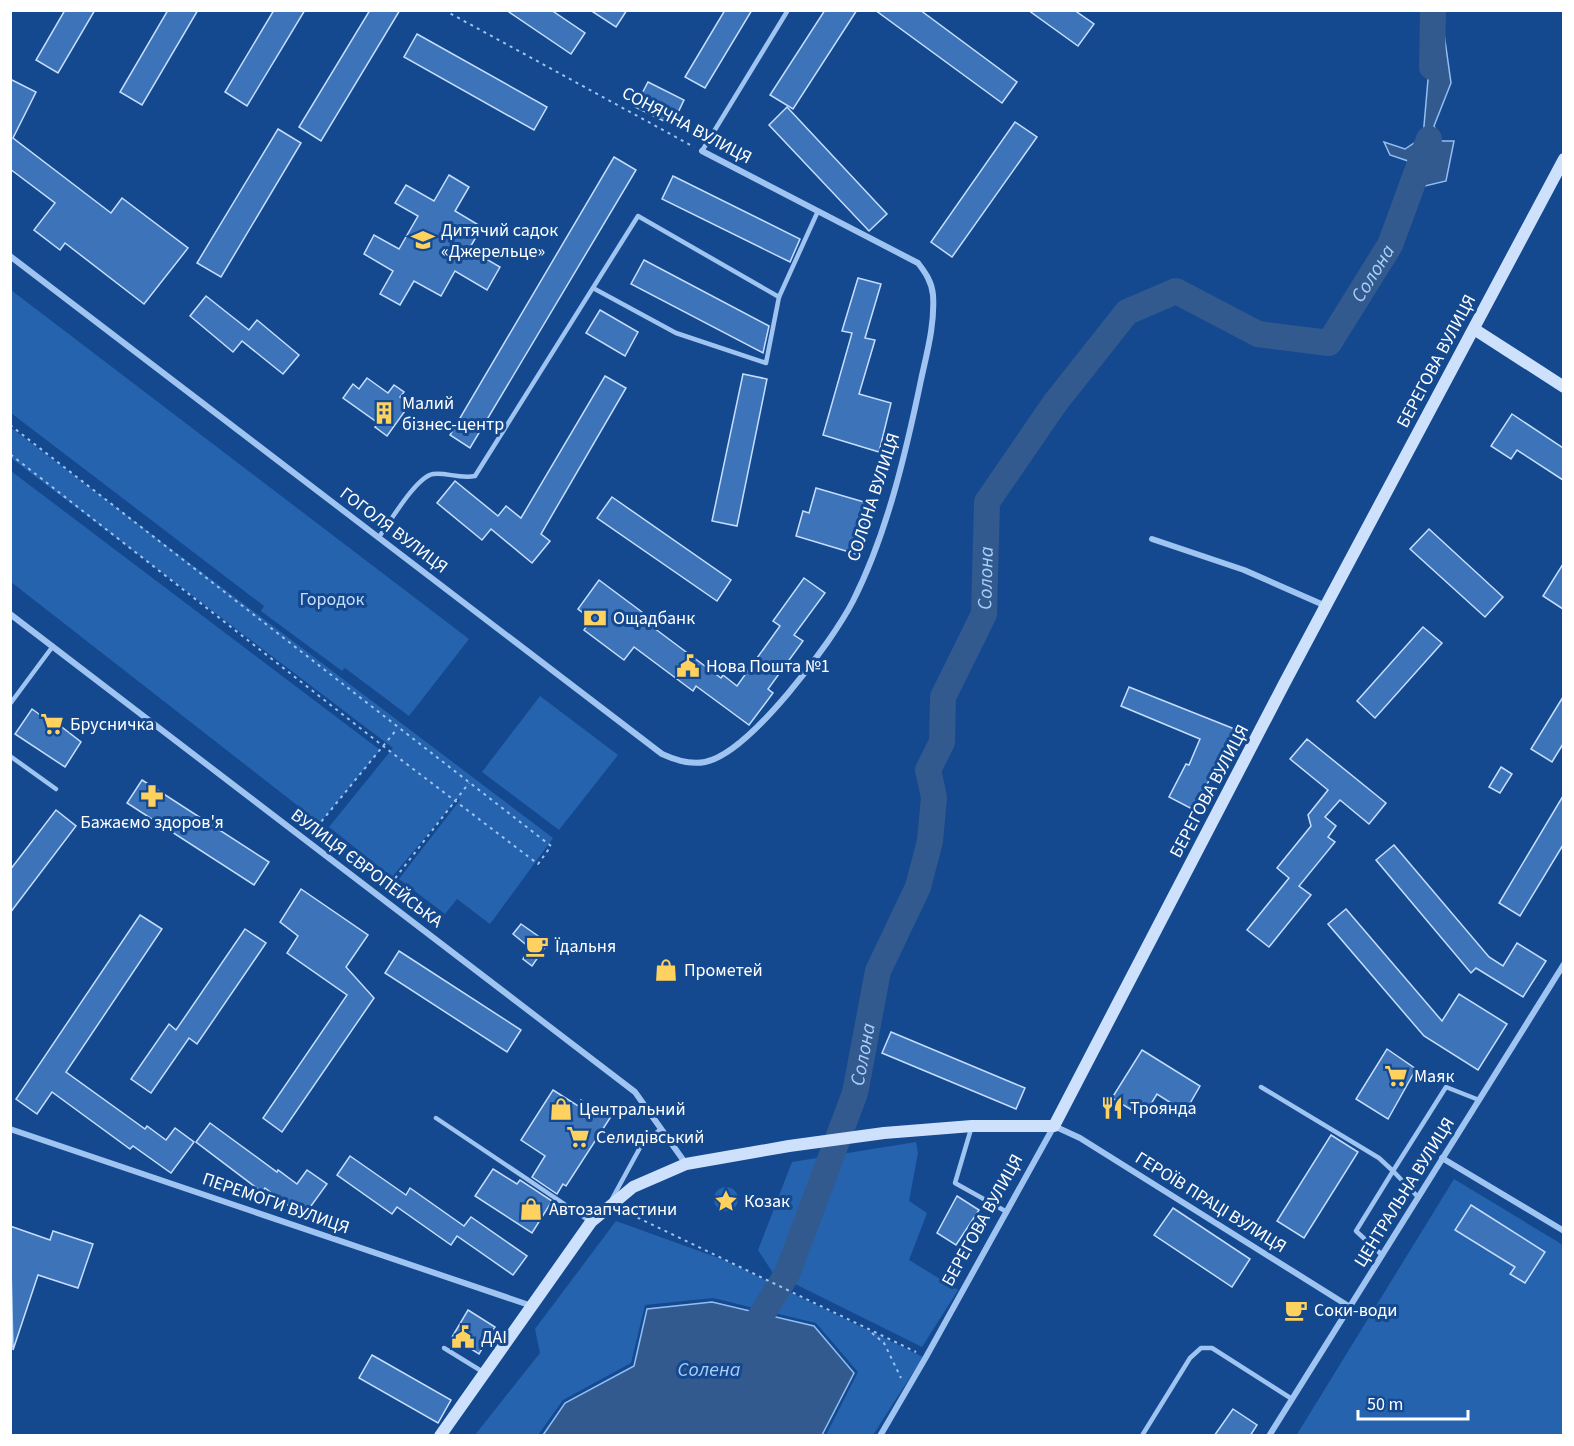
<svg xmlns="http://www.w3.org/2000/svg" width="1574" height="1446" font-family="'Source Sans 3',sans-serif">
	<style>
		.green { fill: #2663ae }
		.water { fill: #325a8e; stroke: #91bff4; stroke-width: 1.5 }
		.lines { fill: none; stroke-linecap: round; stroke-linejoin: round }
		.river { stroke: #325a8e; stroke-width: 26 }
		.building { fill: #3d73b9; stroke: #c6defc; stroke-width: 1.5 }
		.path { stroke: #9fc4f1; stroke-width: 2; stroke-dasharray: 3 4.5; stroke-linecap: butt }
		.service { stroke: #9fc4f1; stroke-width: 4.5 }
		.minor { stroke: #9fc4f1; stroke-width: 6 }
		.secondary { stroke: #cee1fc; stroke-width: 12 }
		.labels { text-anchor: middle; stroke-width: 6; stroke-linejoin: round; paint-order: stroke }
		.street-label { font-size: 18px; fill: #fff; stroke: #14498f }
		.poi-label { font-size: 18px; fill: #fff; stroke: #14498f; text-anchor: start }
		.park-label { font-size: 18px; fill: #c6defc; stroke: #14498f }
		.water-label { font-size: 20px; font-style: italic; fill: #abcef8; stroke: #14498f }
	</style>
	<rect width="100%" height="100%" fill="#14498f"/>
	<g class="green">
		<path d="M11 290 469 639 409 716 345 668 342 671 261 611 264 606 11 413Z"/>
		<path d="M10 427 553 838 490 924 457 899 445 914 399 879 460 800 458 798 392 877 329 827 393 748 11 458Z"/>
		<path d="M11 471 380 750 320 823 11 582Z"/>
		<path d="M540 696 618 755 559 830 482 772Z"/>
		<path d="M916 1142 918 1153 909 1201 927 1213 909 1260 958 1290 922 1347 773 1273 758 1250 792 1162Z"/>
		<path d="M1454 1179 1563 1245V1435L1296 1436Z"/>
		<circle cx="726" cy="1199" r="12"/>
		<path d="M616 1221 724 1260 923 1357 873 1435H826L858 1372 816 1323 713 1298 645 1305 631 1363 563 1400 538 1435H475L540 1353 535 1329Z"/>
	</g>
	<g class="water">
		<path d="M1443 26 1451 83 1434 126 1442 141H1454L1446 181 1425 186 1408 161 1390 155 1384 142 1405 149 1423 137 1432 34Z"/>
		<path d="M712 1302 814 1326 854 1373 822 1435H543L565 1403 634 1366 647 1309Z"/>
	</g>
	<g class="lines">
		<g class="river">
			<path d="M1432 67 1433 10"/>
			<path id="s1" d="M744 1343 787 1274 855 1093 878 971 918 887 930 841 934 797 928 770 942 742 943 697 984 614 987 502 1055 403 1127 312 1176 291 1258 334 1329 343 1390 245 1429 139"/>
		</g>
	</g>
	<g class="building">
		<path d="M65 10H95L58 73 36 60Z"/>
		<path d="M168 10H198L142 105 120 92Z"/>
		<path d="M274 10H305L247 106 225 92Z"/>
		<path d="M370 10H400L321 141 299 127Z"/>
		<path d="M506 10H551L585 33 571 54Z"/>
		<path d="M590 10H627L616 27Z"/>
		<path d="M725 10H752L705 88 685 77Z"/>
		<path d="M825 10H857L793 109 770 95Z"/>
		<path d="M875 10H920L1017 82 1002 103Z"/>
		<path d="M1028 10H1074L1094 24 1078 46Z"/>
		<path d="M417 34 547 107 534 130 404 57Z"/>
		<path d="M10 79 36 92 13 138 111 213 122 198 188 248 144 304 65 243 60 250 34 230 55 203 10 169Z"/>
		<path d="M648 82 684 100 672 125 635 107Z"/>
		<path d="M787 107 887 214 869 231 769 125Z"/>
		<path d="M1015 122 1037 137 952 257 931 242Z"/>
		<path d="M278 129 301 143 221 277 197 263Z"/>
		<path d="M614 157 636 170 470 448 450 435Z"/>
		<path d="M449 175 469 187 455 211 482 227 469 249 500 267 487 290 455 271 441 296 414 281 400 305 380 294 393 271 364 254 374 235 399 249 418 216 395 203 406 185 434 201Z"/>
		<path d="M673 176 800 239 790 262 662 199Z"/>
		<path d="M644 260 769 326 763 353 631 284Z"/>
		<path d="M858 278 881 284 865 338 875 340 859 394 891 403 879 452 823 435 852 333 842 331Z"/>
		<path d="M206 296 249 330 257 320 299 355 283 374 242 341 233 352 190 316Z"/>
		<path d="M600 310 638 332 625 356 586 333Z"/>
		<path d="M743 374 767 379 737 526 712 521Z"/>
		<path d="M605 376 626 388 541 534 550 541 532 563 491 529 482 540 437 503 455 481 498 516 506 506 521 518Z"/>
		<path d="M367 378 388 393 394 385 404 392 400 397 410 404 387 436 375 427 378 423 343 398 353 384 359 389Z"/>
		<path d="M1512 414 1563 448V480L1517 450 1511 459 1491 446Z"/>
		<path d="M816 488 871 504 856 554 796 536 803 511 809 513Z"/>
		<path d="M612 497 731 580 717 601 597 518Z"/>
		<path d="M1429 529 1503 597 1485 617 1410 549Z"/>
		<path d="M1563 564V609L1543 596Z"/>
		<path d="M804 578 825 593 794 635 803 641 768 689 773 693 749 725 696 686 693 691 634 647 624 660 584 630 591 619 578 609 599 580 654 621 650 625 721 678 723 675 737 686 780 626 773 621Z"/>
		<path d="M1423 627 1442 643 1375 718 1357 701Z"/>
		<path d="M1129 687 1237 730 1224 761 1220 759 1194 810 1169 797 1186 764 1189 765 1200 739 1121 706Z"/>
		<path d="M1563 697V744L1552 762 1531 749Z"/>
		<path d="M32 709 43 717 45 714 81 742 65 767 15 734Z"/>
		<path d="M1307 739 1386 803 1369 824 1340 800 1325 817 1336 826 1328 837 1335 842 1299 886 1311 895 1269 947 1247 930 1289 878 1277 868 1311 826 1308 815 1328 790 1290 759Z"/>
		<path d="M1501 767 1512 774 1500 793 1489 787Z"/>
		<path d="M142 780 269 862 254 885 127 803Z"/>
		<path d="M1563 796V845L1520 916 1499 903Z"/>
		<path d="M56 810 76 826 10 913V870Z"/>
		<path d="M1394 845 1489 957 1503 966 1517 943 1546 961 1523 997 1476 968 1471 973 1376 860Z"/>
		<path d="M301 889 368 935 346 967 374 998 282 1132 263 1118 347 995 287 953 298 936 280 922Z"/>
		<path d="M1346 909 1442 1021 1459 994 1507 1024 1478 1070 1424 1036 1328 924Z"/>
		<path d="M140 915 162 929 66 1072 145 1129 147 1126 166 1140 175 1128 194 1142 171 1173 133 1146 130 1149 52 1092 37 1114 16 1099Z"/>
		<path d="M521 924 548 943 532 966 523 959 530 948 513 934Z"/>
		<path d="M245 929 266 943 197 1044 189 1038 151 1093 131 1079 169 1024 176 1030Z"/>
		<path d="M399 951 521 1030 507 1052 385 973Z"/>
		<path d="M891 1032 1025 1088 1016 1109 882 1053Z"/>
		<path d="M1387 1049 1416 1069 1388 1119 1356 1099Z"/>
		<path d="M1142 1050 1200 1086 1185 1112 1157 1094 1143 1117 1112 1098Z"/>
		<path d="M553 1090 578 1106 581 1100 610 1118 566 1186 563 1184 557 1194 532 1177 545 1156 521 1140Z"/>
		<path d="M210 1123 277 1172 278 1170 297 1184 307 1170 327 1184 303 1217 265 1188 262 1192 196 1142Z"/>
		<path d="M1331 1135 1358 1152 1304 1238 1277 1221Z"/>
		<path d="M350 1156 406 1195 410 1188 464 1226 471 1217 527 1256 513 1275 457 1236 451 1245 397 1207 392 1214 337 1175Z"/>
		<path d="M493 1169 517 1184 520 1180 552 1201 532 1233 475 1196Z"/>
		<path d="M957 1196 979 1210 956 1245 937 1233Z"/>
		<path d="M1471 1205 1545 1252 1525 1283 1510 1274 1515 1267 1455 1230Z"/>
		<path d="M1173 1208 1250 1259 1232 1287 1154 1235Z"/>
		<path d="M10 1226 50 1240 53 1231 93 1244 78 1288 38 1275 13 1350Z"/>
		<path d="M468 1310 495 1327 479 1354 452 1337Z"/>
		<path d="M372 1355 451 1400 438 1423 359 1378Z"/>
		<path d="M1233 1409 1257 1425 1250 1436H1214Z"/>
	</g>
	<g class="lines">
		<g class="path">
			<path d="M444 10 694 147"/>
			<path d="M10 425 551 846 538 864 383 746 10 454"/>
			<path d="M312 833 397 729"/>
			<path d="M386 890 469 783"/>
			<path d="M624 1211 916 1352"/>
			<path d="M872 1333 884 1343 901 1378"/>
		</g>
		<g class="service">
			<path d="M702 151 788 10"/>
			<path d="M593 288 676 333 766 363 779 297"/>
			<path d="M379 537C390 522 416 477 433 474 446 472 459 479 475 476L638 216 779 297 818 211"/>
			<path d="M10 704 53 646"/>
			<path d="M10 756 56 789"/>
			<path d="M1261 1087 1379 1158 1393 1171 1356 1231 1382 1255"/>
			<path d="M436 1118 591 1222"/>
			<path d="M971 1129 955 1183 1007 1212"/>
			<path d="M1418 1197 1393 1171 1446 1087 1479 1100"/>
			<path d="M612 1199 642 1144 661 1129"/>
			<path d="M444 1348 483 1372"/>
			<path d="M1143 1434 1190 1358 1201 1348H1212L1292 1399"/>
		</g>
		<g class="minor">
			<path d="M10 256 662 754C675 760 690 765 705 762 750 753 832 642 853 601 887 534 906 452 921 380 927 352 935 324 933 295 932 282 925 272 918 263L702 151"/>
			<path d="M1152 539 1244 570 1326 606"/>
			<path d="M10 614 635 1092 686 1164"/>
			<path d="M10 1129 532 1306"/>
			<path d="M1442 1158 1564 1231"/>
			<path d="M880 1436 926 1357 1054 1126 1080 1138 1350 1307"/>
			<path d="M1269 1436 1564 964"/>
		</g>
		<g class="secondary">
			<path d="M1474 329 1564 387"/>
			<path d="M440 1436 591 1222 633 1187 686 1164 789 1146 884 1133 972 1126H1054L1284 684 1564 159"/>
		</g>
	</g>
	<defs>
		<g id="school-bare" transform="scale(1.8)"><path d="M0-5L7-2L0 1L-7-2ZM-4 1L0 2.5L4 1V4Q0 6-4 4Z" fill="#ffd25f" stroke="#14498f" stroke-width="2.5" paint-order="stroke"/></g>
		<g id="building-bare" transform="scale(1.8)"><path d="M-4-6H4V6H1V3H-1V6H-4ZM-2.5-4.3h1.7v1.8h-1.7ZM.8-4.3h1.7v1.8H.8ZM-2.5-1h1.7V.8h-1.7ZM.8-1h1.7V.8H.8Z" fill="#ffd25f" stroke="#14498f" stroke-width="2.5" paint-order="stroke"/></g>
		<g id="bank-bare" transform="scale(1.8)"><path d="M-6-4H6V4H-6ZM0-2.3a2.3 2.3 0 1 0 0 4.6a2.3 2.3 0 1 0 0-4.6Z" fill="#ffd25f" stroke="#14498f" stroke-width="2.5" paint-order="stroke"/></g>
		<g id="civic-bare" transform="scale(1.8)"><path d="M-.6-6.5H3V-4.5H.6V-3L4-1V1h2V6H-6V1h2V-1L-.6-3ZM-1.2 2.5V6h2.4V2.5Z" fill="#ffd25f" stroke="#14498f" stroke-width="2.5" paint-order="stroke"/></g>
		<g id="supermarket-bare" transform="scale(1.8)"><path d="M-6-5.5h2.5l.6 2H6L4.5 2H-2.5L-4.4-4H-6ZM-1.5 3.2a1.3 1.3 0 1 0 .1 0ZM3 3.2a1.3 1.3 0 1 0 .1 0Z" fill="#ffd25f" stroke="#14498f" stroke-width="2.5" paint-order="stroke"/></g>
		<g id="pharmacy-bare" transform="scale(1.8)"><path d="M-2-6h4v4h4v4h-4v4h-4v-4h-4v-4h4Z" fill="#ffd25f" stroke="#14498f" stroke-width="2.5" paint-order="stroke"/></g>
		<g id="cafe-bare" transform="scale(1.8)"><path d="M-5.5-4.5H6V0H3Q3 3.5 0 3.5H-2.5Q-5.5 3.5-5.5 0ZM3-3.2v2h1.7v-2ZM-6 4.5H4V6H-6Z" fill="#ffd25f" stroke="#14498f" stroke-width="2.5" paint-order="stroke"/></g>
		<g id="shop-bare" transform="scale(1.8)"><path d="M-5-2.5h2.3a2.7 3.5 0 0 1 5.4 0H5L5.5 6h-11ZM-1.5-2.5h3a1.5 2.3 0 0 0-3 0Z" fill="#ffd25f" stroke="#14498f" stroke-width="2.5" paint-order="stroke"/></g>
		<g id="restaurant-bare" transform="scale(1.8)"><path d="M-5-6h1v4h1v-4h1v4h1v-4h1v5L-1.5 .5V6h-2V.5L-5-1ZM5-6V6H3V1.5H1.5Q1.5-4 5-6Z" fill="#ffd25f" stroke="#14498f" stroke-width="2.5" paint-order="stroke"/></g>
		<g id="sight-bare" transform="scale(1.8)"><path d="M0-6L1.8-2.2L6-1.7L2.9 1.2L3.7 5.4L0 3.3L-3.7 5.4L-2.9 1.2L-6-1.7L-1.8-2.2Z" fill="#ffd25f" stroke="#14498f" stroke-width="2.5" paint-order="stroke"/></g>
	</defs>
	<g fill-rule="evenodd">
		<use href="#school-bare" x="423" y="240"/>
		<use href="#building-bare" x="384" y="413"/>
		<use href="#bank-bare" x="595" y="618"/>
		<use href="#civic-bare" x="688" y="666"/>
		<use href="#supermarket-bare" x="52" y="724"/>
		<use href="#pharmacy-bare" x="152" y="796"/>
		<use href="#cafe-bare" x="537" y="946"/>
		<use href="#shop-bare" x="666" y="970"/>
		<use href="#supermarket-bare" x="1396" y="1076"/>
		<use href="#restaurant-bare" x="1112" y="1108"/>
		<use href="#shop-bare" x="561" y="1109"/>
		<use href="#supermarket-bare" x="578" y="1137"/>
		<use href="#sight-bare" x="726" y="1201"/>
		<use href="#shop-bare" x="531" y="1209"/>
		<use href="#cafe-bare" x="1296" y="1310"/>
		<use href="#civic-bare" x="463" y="1337"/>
	</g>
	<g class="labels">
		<g class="street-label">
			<text transform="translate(687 125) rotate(28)" y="6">СОНЯЧНА ВУЛИЦЯ</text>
			<text transform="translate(1436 361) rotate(-62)" y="6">БЕРЕГОВА ВУЛИЦЯ</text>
			<text transform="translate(873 497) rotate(-72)" y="6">СОЛОНА ВУЛИЦЯ</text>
			<text transform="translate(394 530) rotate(37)" y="6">ГОГОЛЯ ВУЛИЦЯ</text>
			<text transform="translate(1209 791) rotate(-62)" y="6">БЕРЕГОВА ВУЛИЦЯ</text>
			<text transform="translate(367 868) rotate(37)" y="6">ВУЛИЦЯ ЄВРОПЕЙСЬКА</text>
			<text transform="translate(1404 1192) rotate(-58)" y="6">ЦЕНТРАЛЬНА ВУЛИЦЯ</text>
			<text transform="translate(1211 1202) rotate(32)" y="6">ГЕРОЇВ ПРАЦІ ВУЛИЦЯ</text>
			<text transform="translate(276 1203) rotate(19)" y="6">ПЕРЕМОГИ ВУЛИЦЯ</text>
			<text transform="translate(982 1220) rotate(-61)" y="6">БЕРЕГОВА ВУЛИЦЯ</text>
		</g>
		<g class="poi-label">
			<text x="441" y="236">Дитячий садок<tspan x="441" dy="21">«Джерельце»</tspan></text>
			<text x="402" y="409">Малий<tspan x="402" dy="21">бізнес-центр</tspan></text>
			<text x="613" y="624">Ощадбанк</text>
			<text x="706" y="672">Нова Пошта №1</text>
			<text x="70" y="730">Брусничка</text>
			<text x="152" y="828" text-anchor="middle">Бажаємо здоров'я</text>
			<text x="555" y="952">Їдальня</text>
			<text x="684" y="976">Прометей</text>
			<text x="1414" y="1082">Маяк</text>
			<text x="1130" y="1114">Троянда</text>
			<text x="579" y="1115">Центральний</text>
			<text x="596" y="1143">Селидівський</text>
			<text x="744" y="1207">Козак</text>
			<text x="549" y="1215">Автозапчастини</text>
			<text x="1314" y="1316">Соки-води</text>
			<text x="481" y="1343">ДАІ</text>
		</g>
		<g class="park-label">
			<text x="332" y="605">Городок</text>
		</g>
		<g class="water-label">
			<text dy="7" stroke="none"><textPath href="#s1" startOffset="1428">Солона</textPath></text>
			<text dy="7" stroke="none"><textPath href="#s1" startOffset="816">Солона</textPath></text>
			<text dy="7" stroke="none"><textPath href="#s1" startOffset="314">Солона</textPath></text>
			<text x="709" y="1376">Солена</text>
		</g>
	</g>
	<rect width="1574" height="1446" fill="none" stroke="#ffffff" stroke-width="24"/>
	<path d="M1358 1410v9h110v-9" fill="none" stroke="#ffffff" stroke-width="3"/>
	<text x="1367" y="1410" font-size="18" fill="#ffffff" stroke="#14498f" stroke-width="4.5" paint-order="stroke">50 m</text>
</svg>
